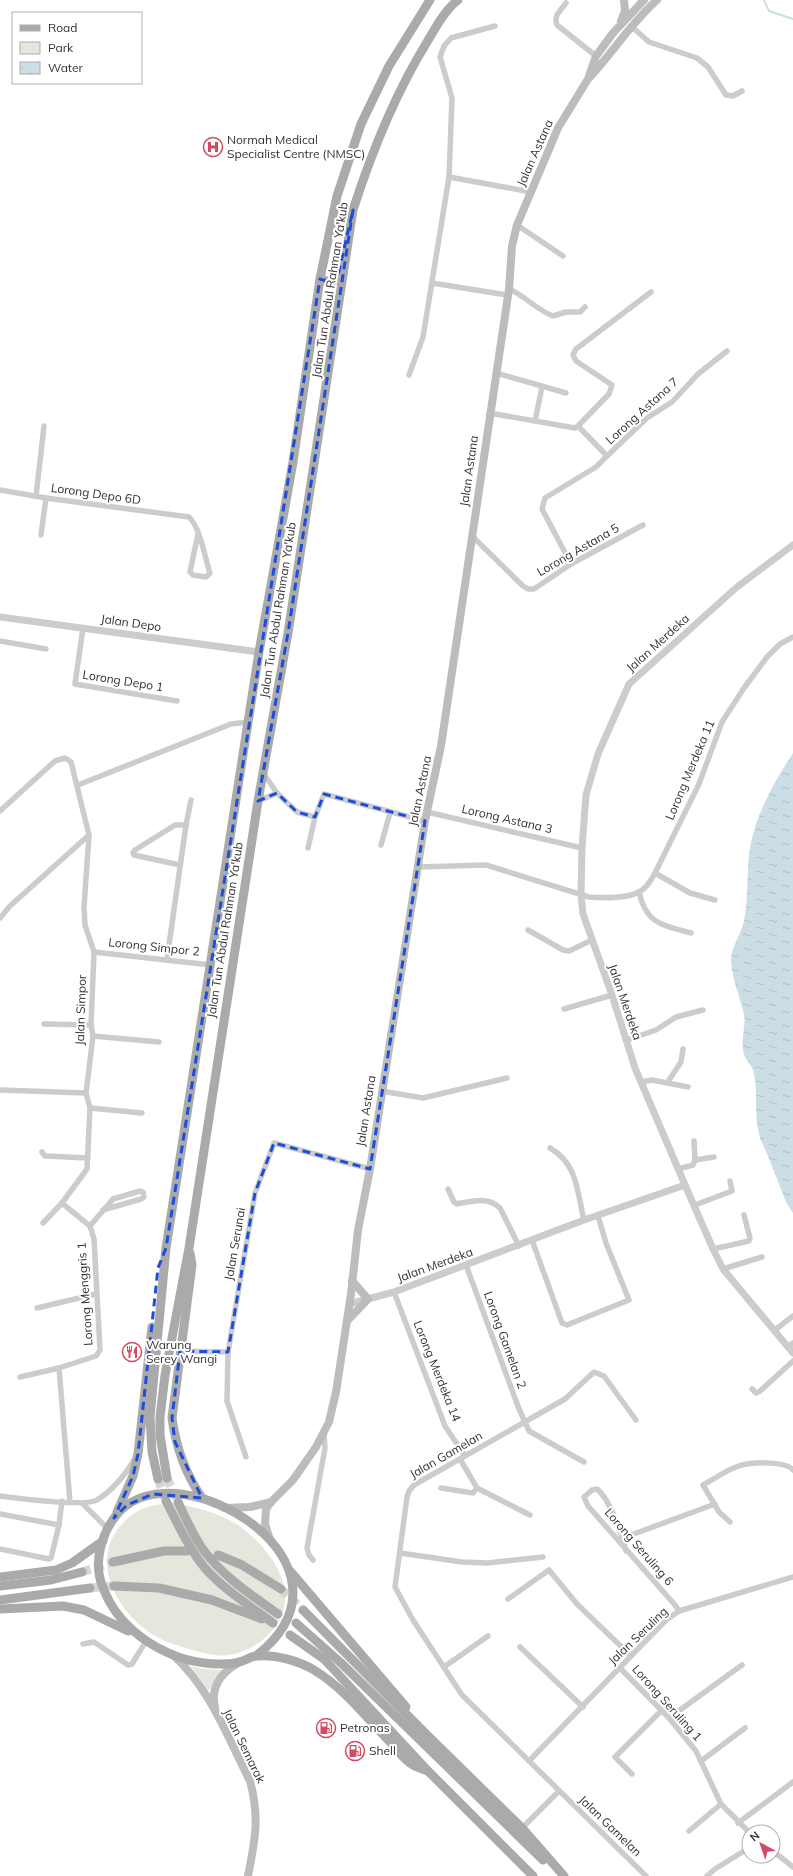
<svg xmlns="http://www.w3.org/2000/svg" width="793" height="1876" font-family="Mulish,sans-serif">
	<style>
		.green { fill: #e3e7dc }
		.water { fill: url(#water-ripples) }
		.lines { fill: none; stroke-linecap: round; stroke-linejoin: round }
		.stream { stroke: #ccdee5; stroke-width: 2 }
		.primary-tunnel { stroke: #d6d6d6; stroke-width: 9; stroke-dasharray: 9 4.5; stroke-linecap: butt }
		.minor { stroke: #ccc; stroke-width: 5.5 }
		.tertiary { stroke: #ccc; stroke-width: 7 }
		.secondary { stroke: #bcbcbc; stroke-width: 8 }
		.primary { stroke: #aaa; stroke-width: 9 }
		.marked { fill: none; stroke: #1d4ed8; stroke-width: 3; stroke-dasharray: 8 5; stroke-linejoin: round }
		.labels { text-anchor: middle; stroke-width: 4; stroke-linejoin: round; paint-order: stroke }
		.poi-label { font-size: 12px; fill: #323232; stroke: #fff; text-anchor: start }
		.street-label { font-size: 12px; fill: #323232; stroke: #fff }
	</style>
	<defs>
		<pattern id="water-ripples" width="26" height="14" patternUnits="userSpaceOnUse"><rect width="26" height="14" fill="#ccdee5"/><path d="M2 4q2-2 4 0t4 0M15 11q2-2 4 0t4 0" fill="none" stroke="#b0bfc5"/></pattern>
	</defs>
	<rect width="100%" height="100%" fill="#fff"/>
	<g class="green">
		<path d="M174 1503C198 1508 222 1513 242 1528 275 1553 305 1599 268 1635 257 1646 243 1653 228 1655 217 1657 204 1653 193 1650 177 1646 159 1640 146 1630 116 1607 93 1565 117 1530 125 1519 136 1510 150 1506 158 1504 166 1504 174 1503Z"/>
		<path d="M191 1666 204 1669 222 1670 215 1678 209 1691Z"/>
	</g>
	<path class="water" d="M793 753V1213L787 1204C780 1188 774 1170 767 1154 765 1147 760 1141 759 1134 754 1115 758 1094 754 1074 753 1065 744 1060 743 1050 741 1038 746 1027 744 1014 740 997 732 979 731 961 731 947 741 935 744 921 748 899 747 877 749 855 753 819 774 782 793 753Z"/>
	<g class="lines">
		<path class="stream" d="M764 0 769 11 793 19"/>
		<g class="primary-tunnel">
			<path d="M167 1478 177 1500"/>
			<path d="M158 1479 166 1501"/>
			<path d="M82 1572 113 1562"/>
			<path d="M90 1588 114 1586"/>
			<path d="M281 1589 303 1610"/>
		</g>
		<g class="minor">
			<path d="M566 3C561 10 553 16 557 25L596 56"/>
			<path d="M631 26 649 42 697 58 708 67 726 95 733 96 742 91"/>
			<path d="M449 177 531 192"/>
			<path d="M517 225 563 256"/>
			<path d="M432 283 507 295"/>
			<path d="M509 289C525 296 537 310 553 316L566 312H580L585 307"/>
			<path d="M496 373 566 393"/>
			<path d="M409 375 423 337 449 177 452 98 440 57 444 46 451 38 495 26"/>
			<path d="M489 413 575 428 578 426 607 456 596 467 545 498 542 509 571 564"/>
			<path d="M535 421 542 387"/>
			<path d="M578 426 609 394 612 385 576 361 573 355 576 349 651 292"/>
			<path d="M607 456 647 418 672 402 698 374 727 351"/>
			<path d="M0 490 46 498 189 517C200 527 205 558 210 573L206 577 193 575 190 572 198 534"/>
			<path d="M36 496 44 426"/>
			<path d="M41 535 46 498"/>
			<path d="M472 536 523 586 528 589H534L571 564 643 525"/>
			<path d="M83 628 75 684 177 701"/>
			<path d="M0 641 46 649"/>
			<path d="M263 773 277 793 297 812 315 817 324 794 425 821"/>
			<path d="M78 785 231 724 249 722"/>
			<path d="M258 801 277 793"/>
			<path d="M0 811 55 761 65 758 71 762 89 835 84 907 85 925 94 952 91 1025 93 1036 86 1093 90 1108 87 1169 62 1203 43 1223"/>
			<path d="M427 812 582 848"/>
			<path d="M381 845 390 813"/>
			<path d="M308 848 315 817"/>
			<path d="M180 865 134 855 133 853 135 850 175 825H186"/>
			<path d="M418 867 486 865 589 897C604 898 625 899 639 892 647 888 651 880 655 873L699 784 722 722 744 688 767 657 780 644 793 637"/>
			<path d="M655 873 690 893 715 900"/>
			<path d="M639 892C646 924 662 925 691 933"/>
			<path d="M0 918 10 906 89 835"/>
			<path d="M528 930 563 950 569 951 592 940"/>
			<path d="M94 952 211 965"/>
			<path d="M167 959 186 825 191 800"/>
			<path d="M564 1009 612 995"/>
			<path d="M44 1024 91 1025"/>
			<path d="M93 1036 159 1042"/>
			<path d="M627 1040 656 1030 676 1017 703 1010"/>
			<path d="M641 1082 652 1080 688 1087"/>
			<path d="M667 1083 681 1062 683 1049"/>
			<path d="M0 1090 86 1093"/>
			<path d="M381 1091 423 1098 507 1078"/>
			<path d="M90 1108 142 1113"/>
			<path d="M550 1148C578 1164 577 1192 584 1220"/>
			<path d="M42 1152 45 1156 88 1158"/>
			<path d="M695 1160 714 1157"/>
			<path d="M678 1169 693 1165 695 1160 694 1141"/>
			<path d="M448 1189 454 1202 457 1204C472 1201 488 1196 500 1208L519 1246"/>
			<path d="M695 1205 732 1191 730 1181"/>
			<path d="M90 1226 113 1199 140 1191 143 1192 144 1197 141 1199 103 1210"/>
			<path d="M532 1240 562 1323 567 1325 629 1300 606 1243 598 1216"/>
			<path d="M713 1249 749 1241 750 1238 744 1215"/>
			<path d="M466 1265 519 1409 529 1431 584 1462"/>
			<path d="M723 1269 762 1257"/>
			<path d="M394 1292 445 1426 465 1456"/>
			<path d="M37 1308 96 1294"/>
			<path d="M775 1330 793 1316"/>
			<path d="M788 1347 793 1343"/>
			<path d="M180 1351 228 1352"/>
			<path d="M59 1368 70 1502"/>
			<path d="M20 1377 59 1368 96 1356 100 1350 94 1239 90 1226 62 1203"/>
			<path d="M752 1389 756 1393 760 1391 793 1361"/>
			<path d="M636 1420 604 1376 594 1372 565 1399 414 1485 409 1491 407 1497 395 1587 413 1620 462 1695 646 1876"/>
			<path d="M246 1457 227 1401 228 1352 255 1193 274 1143 370 1169"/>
			<path d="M460 1459 477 1488 530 1515"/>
			<path d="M441 1488 473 1493 477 1488"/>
			<path d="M0 1496C16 1498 86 1507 97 1500 113 1490 125 1475 134 1460"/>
			<path d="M82 1503 108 1529"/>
			<path d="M0 1514 59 1525"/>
			<path d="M730 1522 719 1512 703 1485C714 1479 725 1471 736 1467 748 1462 784 1460 793 1470"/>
			<path d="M623 1538 715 1504"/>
			<path d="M0 1549 49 1559 51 1558 59 1525 62 1501"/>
			<path d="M626 1551C622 1535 610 1499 597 1489L592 1490 584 1497 588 1506 675 1605 679 1611"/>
			<path d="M400 1553 462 1562 487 1563 543 1557"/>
			<path d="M313 1560 309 1555 307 1548 325 1448 324 1434"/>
			<path d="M508 1599 549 1570 577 1604 631 1656"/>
			<path d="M83 1644 94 1642 128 1665 132 1664 146 1641"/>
			<path d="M520 1647 583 1707"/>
			<path d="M444 1667 488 1636"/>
			<path d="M620 1668 669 1718 696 1751 721 1804 749 1832"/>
			<path d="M669 1718 742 1665"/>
			<path d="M529 1761 666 1620 679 1611 793 1577"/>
			<path d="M701 1761 745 1728"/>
			<path d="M632 1774 615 1757 661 1711"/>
			<path d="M738 1823 793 1782"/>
			<path d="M522 1828 559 1791"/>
			<path d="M689 1831 721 1804"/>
			<path d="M773 1851 793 1867"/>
			<path d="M707 1876 715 1869 744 1851 749 1850"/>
		</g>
		<g class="tertiary">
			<path d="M0 617 259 652"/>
			<path d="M685 1185 713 1249 723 1269 793 1353"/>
			<path d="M349 1304 394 1292 584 1220 685 1185 635 1068 612 995 583 914 581 895 582 848 586 795 598 754 629 684 737 587 793 545"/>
		</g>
		<g class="secondary">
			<path d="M621 21 625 11 624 0"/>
			<path d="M590 77C613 52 631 23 657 0"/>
			<path d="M347 1321 368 1299 352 1281"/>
			<path d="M225 1508 250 1507 271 1502"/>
			<path d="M270 1540 265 1524 266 1509 271 1502 293 1480 316 1447 329 1422 336 1392 351 1294 358 1230 370 1169 425 821 441 746 509 289 512 246 517 225 558 128 588 79 596 56 613 33 644 0"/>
			<path d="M173 1655C210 1688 228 1738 250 1781 260 1818 255 1840 248 1876"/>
			<path d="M215 1707C210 1687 221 1673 238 1663"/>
		</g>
		<g class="primary">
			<path d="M320 279 330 282 335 280 340 268"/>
			<path d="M190 1253 192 1265 172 1418C176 1448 185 1473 202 1498"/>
			<path d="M167 1478 160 1435V1417L165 1375 189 1248 258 801 288 633 353 210C372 151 395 94 427 42 436 27 444 11 458 0"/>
			<path d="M158 1479 152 1452 150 1417 166 1248 259 652 293 462 320 279 337 196 361 124 389 66 430 0"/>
			<path d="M166 1501C178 1524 188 1547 204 1567 223 1589 250 1606 273 1623"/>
			<path d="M178 1502C185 1517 192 1533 202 1548 221 1575 251 1595 278 1614"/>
			<path d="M117 1512 133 1476 138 1454 152 1327"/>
			<path d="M218 1555 242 1565 281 1589"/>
			<path d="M113 1562 164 1551H187"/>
			<path d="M290 1571 406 1707"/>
			<path d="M0 1577 56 1570 72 1563 103 1541"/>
			<path d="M0 1586 51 1580 82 1572"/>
			<path d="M114 1586 159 1588 212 1600 262 1619"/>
			<path d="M0 1600 90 1588"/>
			<path d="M0 1609 63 1606 84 1610 128 1631"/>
			<path d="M303 1610 426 1734 522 1828 564 1876"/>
			<path d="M296 1623 340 1662 543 1860"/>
			<path d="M290 1635 324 1659 428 1771 533 1876"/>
			<path d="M256 1656C373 1565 180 1447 119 1512 102 1531 93 1561 102 1585 119 1634 173 1665 223 1664 228 1664 234 1664 239 1662 245 1661 251 1656 257 1656 275 1654 299 1661 314 1670 344 1688 367 1718 391 1743 397 1750 403 1758 410 1763 415 1767 422 1769 428 1771"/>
		</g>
	</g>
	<path class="marked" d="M353 210 288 633 258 801 277 793 297 812 315 817 324 794 425 821 370 1169 274 1143 255 1193 228 1352 180 1351 172 1418 175 1442 202 1498 153 1494 127 1505 114 1518 133 1476 138 1454 158 1268 166 1248 320 279 333 283 338 275Z"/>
	<defs>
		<g id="hospital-ring" transform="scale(1)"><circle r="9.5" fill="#fff" stroke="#d14c62" stroke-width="1.5"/><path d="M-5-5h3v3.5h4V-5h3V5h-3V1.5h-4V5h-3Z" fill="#d14c62"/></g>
		<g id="restaurant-ring" transform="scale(1)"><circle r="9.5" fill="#fff" stroke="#d14c62" stroke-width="1.5"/><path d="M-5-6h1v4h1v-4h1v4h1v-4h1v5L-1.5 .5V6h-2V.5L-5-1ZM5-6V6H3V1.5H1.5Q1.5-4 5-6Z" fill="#d14c62"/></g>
		<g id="fuel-ring" transform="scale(1)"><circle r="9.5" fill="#fff" stroke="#d14c62" stroke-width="1.5"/><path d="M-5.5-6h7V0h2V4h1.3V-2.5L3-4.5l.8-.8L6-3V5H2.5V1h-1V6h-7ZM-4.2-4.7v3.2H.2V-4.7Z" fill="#d14c62"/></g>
	</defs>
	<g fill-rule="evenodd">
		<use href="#hospital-ring" x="213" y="147"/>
		<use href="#restaurant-ring" x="132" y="1352"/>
		<use href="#fuel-ring" x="326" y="1728"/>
		<use href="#fuel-ring" x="355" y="1751"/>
	</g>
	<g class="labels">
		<g class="poi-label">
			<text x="227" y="144">Normah Medical<tspan x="227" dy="14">Specialist Centre (NMSC)</tspan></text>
			<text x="146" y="1349">Warung<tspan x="146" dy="14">Serey Wangi</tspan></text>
			<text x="340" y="1732">Petronas</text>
			<text x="369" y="1755">Shell</text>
		</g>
		<g class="street-label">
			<text transform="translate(535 153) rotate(-66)" y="4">Jalan Astana</text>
			<text transform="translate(330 290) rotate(-81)" y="4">Jalan Tun Abdul Rahman Ya'kub</text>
			<text transform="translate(642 411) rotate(-42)" y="4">Lorong Astana 7</text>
			<text transform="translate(469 471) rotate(-82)" y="4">Jalan Astana</text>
			<text transform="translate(96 494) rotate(8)" y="4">Lorong Depo 6D</text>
			<text transform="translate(578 550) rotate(-30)" y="4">Lorong Astana 5</text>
			<text transform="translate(278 610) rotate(-81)" y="4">Jalan Tun Abdul Rahman Ya'kub</text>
			<text transform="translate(131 623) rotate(8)" y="4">Jalan Depo</text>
			<text transform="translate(658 643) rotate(-42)" y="4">Jalan Merdeka</text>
			<text transform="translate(123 681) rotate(9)" y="4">Lorong Depo 1</text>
			<text transform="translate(690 770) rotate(-67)" y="4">Lorong Merdeka 11</text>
			<text transform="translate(420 791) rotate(-78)" y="4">Jalan Astana</text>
			<text transform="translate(507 819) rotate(13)" y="4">Lorong Astana 3</text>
			<text transform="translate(225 930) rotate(-81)" y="4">Jalan Tun Abdul Rahman Ya'kub</text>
			<text transform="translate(154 947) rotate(6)" y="4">Lorong Simpor 2</text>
			<text transform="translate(625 1002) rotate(71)" y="4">Jalan Merdeka</text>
			<text transform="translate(81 1010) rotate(-88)" y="4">Jalan Simpor</text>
			<text transform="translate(366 1111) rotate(-81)" y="4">Jalan Astana</text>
			<text transform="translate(235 1244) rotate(-80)" y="4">Jalan Serunai</text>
			<text transform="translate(435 1265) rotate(-20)" y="4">Jalan Merdeka</text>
			<text transform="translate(85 1294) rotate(-94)" y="4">Lorong Menggris 1</text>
			<text transform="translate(505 1340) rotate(70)" y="4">Lorong Gamelan 2</text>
			<text transform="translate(437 1371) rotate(68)" y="4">Lorong Merdeka 14</text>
			<text transform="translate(446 1455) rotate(-30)" y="4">Jalan Gamelan</text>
			<text transform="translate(639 1547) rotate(49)" y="4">Lorong Seruling 6</text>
			<text transform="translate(638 1636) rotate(-44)" y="4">Jalan Seruling</text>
			<text transform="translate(667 1703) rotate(48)" y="4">Lorong Seruling 1</text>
			<text transform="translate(244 1746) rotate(64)" y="4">Jalan Semarak</text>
			<text transform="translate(610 1826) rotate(44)" y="4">Jalan Gamelan</text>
		</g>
	</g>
	<rect x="12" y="12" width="130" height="72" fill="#ffffff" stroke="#adadad"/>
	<rect x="20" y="25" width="20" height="6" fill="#aaaaaa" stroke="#adadad"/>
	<text x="48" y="32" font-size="12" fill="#323232">Road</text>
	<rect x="20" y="42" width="20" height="12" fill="#e3e7dc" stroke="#adadad"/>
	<text x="48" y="52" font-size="12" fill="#323232">Park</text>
	<rect x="20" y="62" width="20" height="12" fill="url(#water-ripples)" stroke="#adadad"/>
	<text x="48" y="72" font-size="12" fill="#323232">Water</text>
	<g transform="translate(761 1844) rotate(320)"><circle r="19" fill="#ffffff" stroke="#adadad"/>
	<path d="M0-3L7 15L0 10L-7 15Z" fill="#d14c62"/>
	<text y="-6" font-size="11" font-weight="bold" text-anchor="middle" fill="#323232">N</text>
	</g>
</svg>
